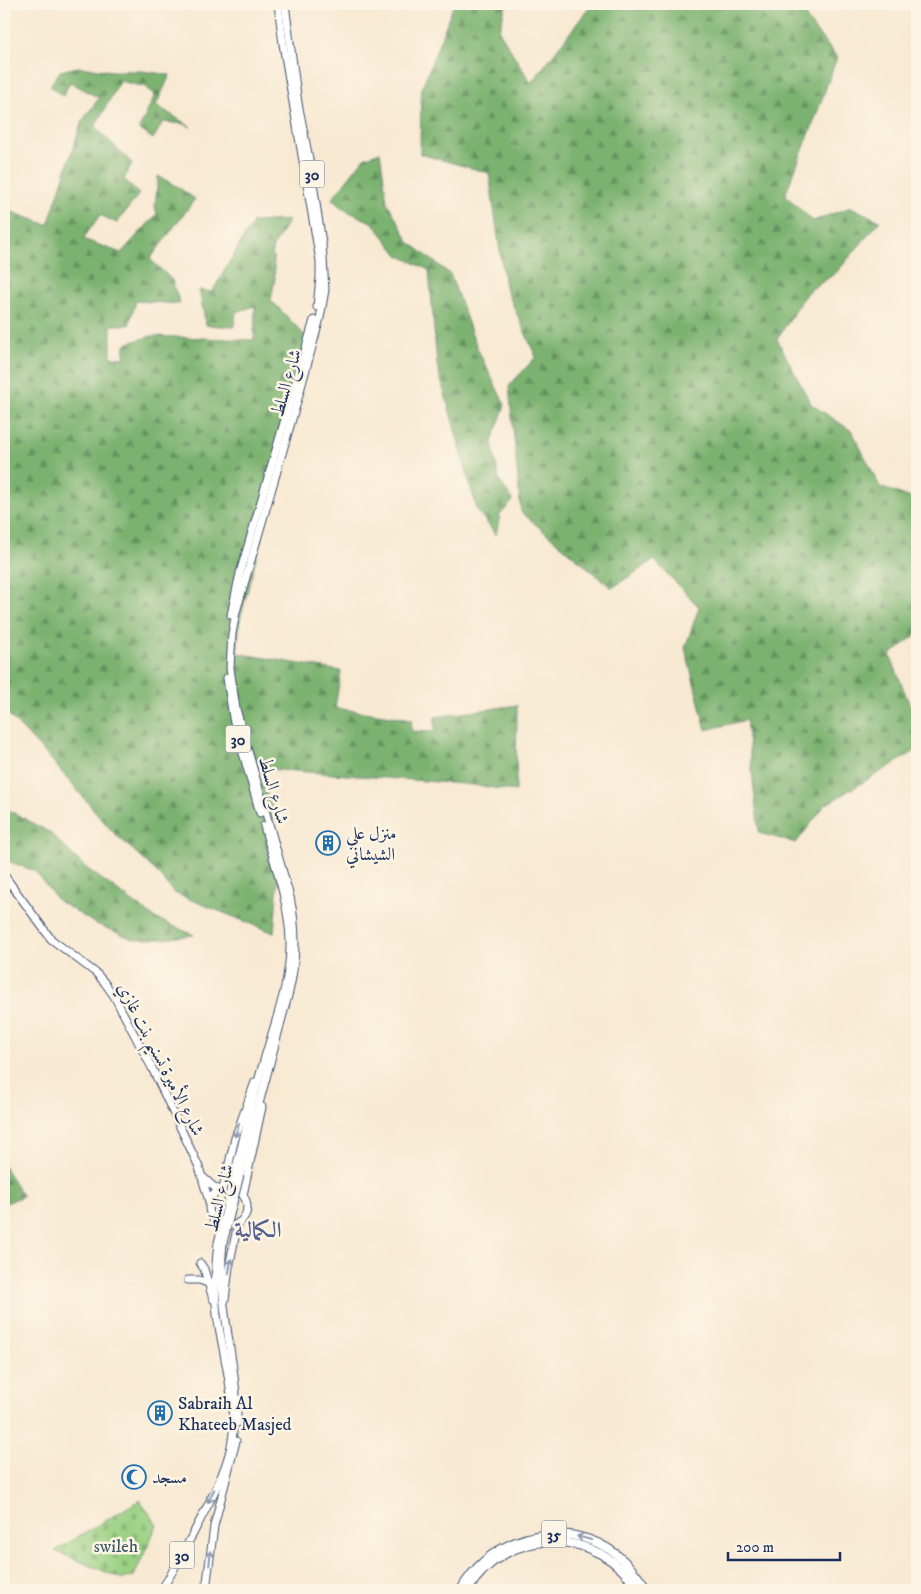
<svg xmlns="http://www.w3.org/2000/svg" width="921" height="1594" font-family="'IM FELL DW Pica',Amiri,serif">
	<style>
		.forest { fill: url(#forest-firs); stroke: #4b7067 }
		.cemetery { fill: url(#cemetery-stones); stroke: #5a8070 }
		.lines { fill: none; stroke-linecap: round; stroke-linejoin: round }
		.major-casing { stroke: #3c4b6f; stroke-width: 9 }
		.highway-casing { stroke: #3c4b6f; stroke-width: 10 }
		.major { stroke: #fff; stroke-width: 7 }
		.highway { stroke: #fff; stroke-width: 8 }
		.major-bridge-casing { stroke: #3c4b6f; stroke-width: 9; stroke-linecap: butt }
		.major-bridge { stroke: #fff; stroke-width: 7 }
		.oneway { stroke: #8d97ae }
		.labels { text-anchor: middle; stroke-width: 5; stroke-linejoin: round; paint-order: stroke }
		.shield { fill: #fcf5e5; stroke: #5e6a86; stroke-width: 1 }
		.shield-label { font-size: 16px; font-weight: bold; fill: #1b2f5e }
		.street-label { font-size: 18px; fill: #1b2f5e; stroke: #fcf5e5 }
		.poi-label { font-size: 18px; fill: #1b2f5e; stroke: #fcf5e5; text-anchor: start }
		.park-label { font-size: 18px; fill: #3b5767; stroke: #fcf5e5 }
		.district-label { font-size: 22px; font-weight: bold; fill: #56608f; stroke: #fcf5e5 }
	</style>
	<defs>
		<pattern id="forest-firs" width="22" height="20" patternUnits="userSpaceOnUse" patternTransform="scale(1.25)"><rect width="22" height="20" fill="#7bb270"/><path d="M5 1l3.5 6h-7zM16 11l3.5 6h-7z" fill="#64915f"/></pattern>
		<pattern id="cemetery-stones" width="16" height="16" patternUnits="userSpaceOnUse" patternTransform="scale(1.25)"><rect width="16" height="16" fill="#9ad082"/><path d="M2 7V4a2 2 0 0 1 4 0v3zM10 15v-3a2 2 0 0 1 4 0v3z" fill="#84b373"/></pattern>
	</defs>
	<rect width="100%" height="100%" fill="#fcf5e5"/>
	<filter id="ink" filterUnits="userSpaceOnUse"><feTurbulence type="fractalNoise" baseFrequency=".02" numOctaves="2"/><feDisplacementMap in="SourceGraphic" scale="10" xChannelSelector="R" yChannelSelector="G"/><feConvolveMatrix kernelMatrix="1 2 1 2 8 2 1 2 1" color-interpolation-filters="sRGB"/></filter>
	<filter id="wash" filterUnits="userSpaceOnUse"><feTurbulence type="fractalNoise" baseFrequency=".0096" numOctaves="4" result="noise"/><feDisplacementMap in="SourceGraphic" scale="20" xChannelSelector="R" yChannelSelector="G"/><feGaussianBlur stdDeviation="1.12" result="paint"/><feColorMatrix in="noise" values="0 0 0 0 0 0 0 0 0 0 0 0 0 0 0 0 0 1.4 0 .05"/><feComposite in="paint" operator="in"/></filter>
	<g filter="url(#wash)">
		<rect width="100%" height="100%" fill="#f8e9d2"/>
		<g class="forest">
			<path d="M454 4H506L499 31 531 83 592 4H802L807 20 837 57 812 127 785 195 813 221 851 207 880 221 836 273 807 292 777 339 811 404 852 431 880 487 917 500V634L890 655 917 723V750L825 805 796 843 759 833 746 720 706 730 685 648 699 607 654 560 612 588 521 512 509 386 536 357 505 287 489 173 420 154 421 90Z"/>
			<path d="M78 67 113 71H142L170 75 156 105 191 127 185 124 163 122 153 139 139 129 155 95 146 87 120 81 95 127 132 163 124 179 139 194 117 223 100 215 83 239 121 253 157 214 155 206 158 176 178 187 195 199 150 259 172 280 180 304 136 301 129 325H111V357L124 358 125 344 151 336 254 340 255 306 236 312 234 327 206 325 199 290 212 292 253 222 289 220 272 249 275 278 271 300 312 343 240 620 237 653 341 671 335 708 412 719 411 731 435 732V717L517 705 516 791 464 784 255 768 271 804 279 869 274 933 174 893 156 871 112 831 48 756 4 710V209L48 225 82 121 99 98 70 82 63 96 50 86 60 71Z"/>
			<path d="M380 152 387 202 409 242 450 274 478 350 505 405 492 442 499 480 513 501 500 515 496 535 477 510 437 365 429 270 398 255 373 223 343 209 332 199 364 158Z"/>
			<path d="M4 806 7 809 49 832 85 867 155 918 194 935 163 939H133L94 923 57 900 35 871 4 860Z"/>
			<path d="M4 1166 23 1196 4 1204Z"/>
		</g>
		<path class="cemetery" d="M140 1500 157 1525 134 1576 123 1579 55 1551Z"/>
	</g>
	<g filter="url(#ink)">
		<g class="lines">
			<g class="major-casing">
				<g id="major">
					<path d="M278 4 283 44 320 261V277L317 307"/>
					<path d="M231 615 240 573 314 320"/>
					<path d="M227 678 233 718 260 813"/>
					<path d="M4 875 51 939 96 973 104 982 114 996 152 1068 199 1167 210 1205"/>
					<path d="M234 1175C244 1138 252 1100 263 1064 274 1024 291 983 290 941 289 902 274 863 264 826"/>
					<path d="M240 1175 289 992C297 959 297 929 290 897L236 709 230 668 232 634 236 612 297 402 320 318 325 290 322 243 310 164 298 103 285 4"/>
					<path d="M204 1178 214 1187 220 1190"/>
					<circle cx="228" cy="1207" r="19"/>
					<path d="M223 1189 235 1138 255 1082"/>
					<path d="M243 1195 262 1107"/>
					<path d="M223 1243C216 1304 238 1363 237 1423"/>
					<path d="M200 1263 204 1269 213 1299"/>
					<path d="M188 1280H199L208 1283"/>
					<path d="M225 1300 229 1267 238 1223"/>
					<path d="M161 1590C170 1577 178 1562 186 1547 202 1516 231 1467 233 1432 234 1392 223 1354 217 1315 214 1291 215 1267 218 1243"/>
					<path d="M206 1590 214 1526 236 1441"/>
				</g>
			</g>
			<g class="highway-casing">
				<g id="highway">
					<path d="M461 1590C486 1545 541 1523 590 1540 616 1549 633 1568 647 1590"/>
					<path d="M468 1590C507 1525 599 1526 638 1590"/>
				</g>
			</g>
			<use href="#major" class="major"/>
			<use href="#highway" class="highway"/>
			<g class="major-bridge-casing">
				<g id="major-bridge">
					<path d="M218 1243 234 1175"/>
					<path d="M223 1243 240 1175"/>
				</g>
			</g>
			<use href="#major-bridge" class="major-bridge"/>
		</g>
		<defs><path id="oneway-shaft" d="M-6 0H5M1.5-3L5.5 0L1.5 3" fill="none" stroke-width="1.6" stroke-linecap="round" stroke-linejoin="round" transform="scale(1.25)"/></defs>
		<g class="oneway">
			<use href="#oneway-shaft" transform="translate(237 1130) rotate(108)"/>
			<use href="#oneway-shaft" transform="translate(230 1266) rotate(-81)"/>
			<use href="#oneway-shaft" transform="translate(211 1496) rotate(115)"/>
			<use href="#oneway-shaft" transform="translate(584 1538) rotate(-165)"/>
			<use href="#oneway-shaft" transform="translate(210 1558) rotate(-84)"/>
		</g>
	</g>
	<defs>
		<g id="building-ring" transform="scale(1.25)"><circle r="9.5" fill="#fcf5e5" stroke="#1f6fb2" stroke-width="1.5"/><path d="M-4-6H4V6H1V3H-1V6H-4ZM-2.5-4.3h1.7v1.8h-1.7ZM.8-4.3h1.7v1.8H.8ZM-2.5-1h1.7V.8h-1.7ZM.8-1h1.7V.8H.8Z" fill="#1f6fb2"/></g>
		<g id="mosque-ring" transform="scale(1.25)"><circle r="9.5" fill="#fcf5e5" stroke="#1f6fb2" stroke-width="1.5"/><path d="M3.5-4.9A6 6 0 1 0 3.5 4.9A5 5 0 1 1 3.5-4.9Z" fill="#1f6fb2"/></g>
	</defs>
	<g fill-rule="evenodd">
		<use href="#building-ring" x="328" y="843"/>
		<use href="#building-ring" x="160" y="1413"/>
		<use href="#mosque-ring" x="134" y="1477"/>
	</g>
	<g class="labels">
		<g class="shield">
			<rect x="299.5" y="160.5" width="25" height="27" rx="4"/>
			<rect x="225.5" y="725.5" width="25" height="27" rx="4"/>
			<rect x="541.5" y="1520.5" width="25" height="27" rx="4"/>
			<rect x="169.5" y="1541.5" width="25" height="27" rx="4"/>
		</g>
		<g class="shield-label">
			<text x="312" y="180">30</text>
			<text x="238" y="745">30</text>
			<text x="554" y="1540">35</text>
			<text x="182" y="1561">30</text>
		</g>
		<g class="street-label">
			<text transform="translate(286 383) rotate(-74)" y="6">شارع السلط</text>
			<text transform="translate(274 790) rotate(74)" y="6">شارع السلط</text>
			<text transform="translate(161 1059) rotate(63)" y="6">شارع الأميرة تسنيم بنت غازي</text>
			<text transform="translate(219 1198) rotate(-76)" y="6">شارع السلط</text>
		</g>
		<g class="poi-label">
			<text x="346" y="839">منزل علي<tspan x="346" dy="21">الشيشاني</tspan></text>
			<text x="178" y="1409">Sabraih Al<tspan x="178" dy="21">Khateeb Masjed</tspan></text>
			<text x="152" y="1483">مسجد</text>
		</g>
		<g class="park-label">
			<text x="116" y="1552">swileh</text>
		</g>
		<g class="district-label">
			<text x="258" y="1237">الكمالية</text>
		</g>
	</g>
	<rect width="921" height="1594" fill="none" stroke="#fcf5e5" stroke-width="20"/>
	<path d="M728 1552v8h112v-8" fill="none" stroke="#1b2f5e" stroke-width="2.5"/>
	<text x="736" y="1552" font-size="15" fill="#1b2f5e" stroke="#fcf5e5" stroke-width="4" paint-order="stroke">200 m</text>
</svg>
